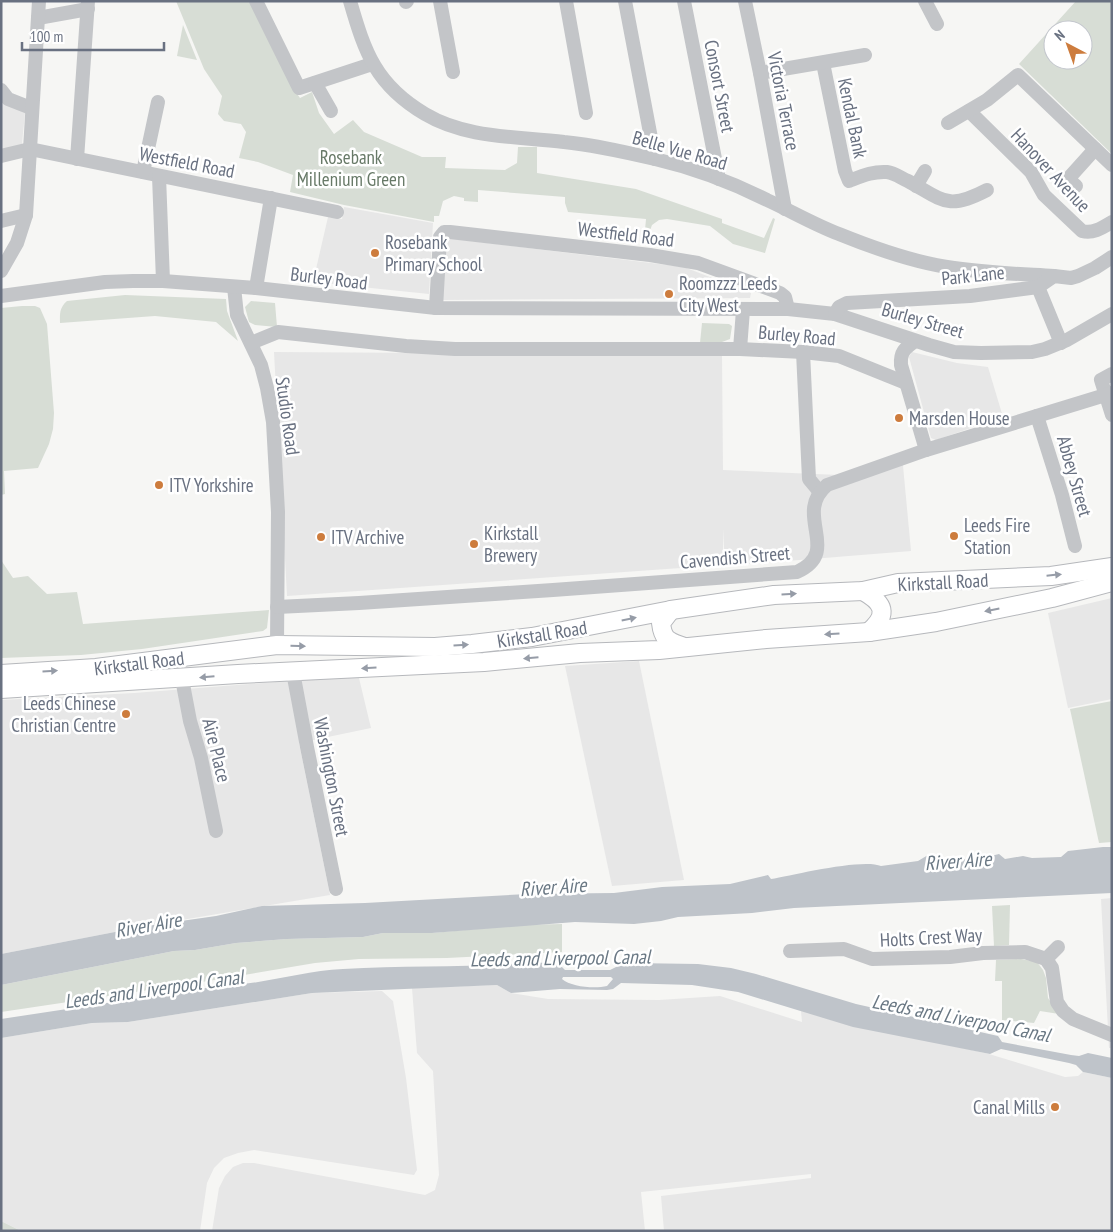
<svg xmlns="http://www.w3.org/2000/svg" width="1113" height="1232" font-family="'PT Sans Narrow',sans-serif">
	<style>
		.built { fill: #e7e7e7 }
		.green { fill: #d7ddd5; fill-rule: evenodd }
		.water { fill: #bfc4ca; fill-rule: evenodd }
		.lines { fill: none; stroke-linecap: round; stroke-linejoin: round }
		.major-casing { stroke: #b6b8bc; stroke-width: 20 }
		.minor { stroke: #c3c5c8; stroke-width: 14 }
		.major { stroke: #fff; stroke-width: 18 }
		.oneway { fill: #969ca7 }
		.poi-dot { fill: #cd7c3d; stroke: #fff; stroke-width: 2 }
		.labels { text-anchor: middle; stroke-width: 5; stroke-linejoin: round; paint-order: stroke }
		.street-label { font-size: 19px; fill: #697181; stroke: #fff }
		.park-label { font-size: 19px; fill: #677967; stroke: #fff }
		.poi-label { font-size: 19px; fill: #697181; stroke: #fff; text-anchor: start }
		.water-label { font-size: 20px; font-style: italic; fill: #6a7884; stroke: #fff }
	</style>
	<rect width="100%" height="100%" fill="#f6f6f4"/>
	<g class="built">
		<path d="M1 100 24 111 25 113 22 144 1 151Z"/>
		<path d="M344 207 433 223 429 294 313 282 328 217 342 219Z"/>
		<path d="M446 238 684 267 751 293 750 298 442 300Z"/>
		<path d="M274 352 722 355 723 470 839 475 902 455 911 551 725 566 723 529V565L287 596Z"/>
		<path d="M912 352 957 363 988 367 1003 417 936 440 931 438 909 357Z"/>
		<path d="M1112 598V699L1068 708 1048 613Z"/>
		<path d="M639 661 684 880 612 886 565 666Z"/>
		<path d="M358 674 371 728 299 743 330 895 146 926 1 954V700L134 693 288 681Z"/>
		<path d="M1112 898V1048H1109L1101 899Z"/>
		<path d="M497 985 511 993 548 999 659 1000 720 996 802 1022 801 1011 989 1054 1065 1077 1078 1076 1083 1072 1112 1078V1231H664L661 1196 811 1178V1174L641 1192 645 1231H212L219 1188 225 1176 233 1167 243 1163H254L425 1195 435 1190 439 1175 433 1071 417 1053 412 988Z"/>
		<path d="M382 991 393 1001 406 1078 417 1170 414 1175 254 1150 238 1153 224 1158 214 1168 207 1183 200 1231H21L1 1221V1038L92 1023 128 1022 312 993Z"/>
	</g>
	<g class="green">
		<path d="M176 1H250L293 88 300 98 312 92 319 113 334 134 353 120 364 132 422 157H446L445 168 505 170 517 163 518 147H537V173L636 189 722 219V223L764 238 773 218 775 219 765 253 733 244 710 226 667 219 659 220 652 225 646 241H644L646 219 568 212 565 203V197L478 190V202L464 201V198L454 196 443 201 439 216H434V222L344 205 290 192 293 175 258 162 239 158 246 132 241 124 224 121 218 114 222 96 204 69Z"/>
		<path d="M1076 1H1112V154L1019 64ZM1053 30H1083V60H1053Z"/>
		<path d="M183 25 197 60 177 56Z"/>
		<path d="M125 295 226 299 227 311 238 341 216 322 155 316 60 323C60 314 59 308 67 301Z"/>
		<path d="M251 301 275 303 277 327 255 325 249 322 245 307Z"/>
		<path d="M22 306H35L40 308 47 324 54 413 53 429 49 444 38 468 4 471 5 494 1 495V308Z"/>
		<path d="M702 323 729 324 732 326 730 339 722 342 700 343Z"/>
		<path d="M1 560 13 578 28 576 47 594 77 592 83 624 269 610 267 628 263 631 142 649 81 655 1 658Z"/>
		<path d="M1112 701V842L1099 843 1070 709Z"/>
		<path d="M1010 905 1009 945 994 946 992 906Z"/>
		<path d="M562 924V952L447 958 359 959 315 963 202 982 1 1012V985L174 951 195 950 236 943 287 939 363 937 383 933H432L520 925Z"/>
		<path d="M1021 959 1037 962 1043 970 1046 978 1048 998 1059 1014 1040 1011 1034 1023 1002 1020V981H995L996 960Z"/>
		<path d="M1 1221 21 1231H1Z"/>
	</g>
	<g class="water">
		<path d="M1103 847H1112V893L794 908 752 913 678 917 661 921 634 924 575 922 432 933H383L363 937 287 939 236 943 195 950 174 951 1 985V954L146 926 216 916 262 906 365 903 527 894 614 893 662 887 730 884 768 875 771 879C793 875 863 858 881 866L918 861 928 855 933 860C946 858 959 855 970 862 980 861 988 856 999 854L1005 859 1023 856 1032 858 1061 857 1068 851Z"/>
		<path d="M536 962 560 965 565 970H610L624 963H631L698 964 731 968 756 974 856 1004 998 1036 1002 1042 1071 1055 1079 1056 1088 1053 1112 1058V1078L1083 1072 1076 1065 1069 1063 1001 1049 990 1054 853 1027 738 992 692 985 621 983 613 989 607 990 560 989 511 993 497 985 312 993 128 1022 92 1023 1 1038V1019L219 986C261 985 301 971 343 969 407 965 472 968 536 962ZM563 977H611L613 979 607 986C595 989 571 987 562 979Z"/>
	</g>
	<g class="lines">
		<g class="major-casing">
			<g id="major">
				<path d="M863 591C884 603 889 614 869 632"/>
				<path d="M671 610 661 623C663 641 669 641 684 647"/>
				<path d="M1 674 96 668 277 645 435 647 472 644 532 637 671 610 774 595 863 591 898 583 1051 576 1112 567"/>
				<path d="M1 689 238 674 484 662 580 653 659 650 766 639 869 632 936 622 1052 598 1112 582"/>
			</g>
		</g>
		<g class="minor">
			<path d="M256 1 299 88 372 64"/>
			<path d="M350 1C365 53 376 85 425 114 467 139 518 136 564 142 595 145 625 152 655 159 694 168 731 182 767 200 791 211 815 225 839 234 876 249 915 263 954 268 987 273 1021 274 1054 276"/>
			<path d="M440 1 453 72"/>
			<path d="M566 1 586 113"/>
			<path d="M625 1 655 159"/>
			<path d="M684 1 719 179"/>
			<path d="M745 1 760 73 785 209"/>
			<path d="M925 1 937 24"/>
			<path d="M406 2 407 1"/>
			<path d="M38 18 88 9"/>
			<path d="M823 63 845 171 849 181C862 176 873 171 887 172 895 173 901 178 908 181 943 200 947 211 987 190"/>
			<path d="M760 73 865 55"/>
			<path d="M315 83 331 111"/>
			<path d="M1 90 8 99 31 108"/>
			<path d="M969 111 1031 172 1044 195 1082 231C1093 234 1102 228 1112 222"/>
			<path d="M948 123 987 100 1018 75 1112 165"/>
			<path d="M1 156 30 149 337 212"/>
			<path d="M77 159 88 1"/>
			<path d="M143 172 158 102"/>
			<path d="M159 176 163 281"/>
			<path d="M916 186 925 171"/>
			<path d="M1076 186 1068 179 1095 149"/>
			<path d="M1 221 26 215"/>
			<path d="M1 271 17 243 26 215 39 1"/>
			<path d="M234 287 237 315 261 365 267 388 273 422 278 512 277 645"/>
			<path d="M1038 287 1061 343"/>
			<path d="M256 288 271 198"/>
			<path d="M1 296 105 282 133 281H163L256 288 436 308 788 309 835 314 929 345 954 352 981 353 1032 352 1045 349 1067 340 1112 314"/>
			<path d="M436 308 440 237 444 232H450L650 255 698 263 780 293 785 297 788 309"/>
			<path d="M835 314 839 307 847 303 970 296 1038 287 1054 276 1071 278 1078 276 1095 268 1112 257"/>
			<path d="M915 341C905 348 900 352 901 365L926 450"/>
			<path d="M251 343 278 332 406 346 455 349H740L803 352 839 356 906 383"/>
			<path d="M740 349 743 310"/>
			<path d="M803 352 809 479 819 491"/>
			<path d="M1112 374 1101 380 1112 415"/>
			<path d="M1037 416 1062 495 1075 546"/>
			<path d="M277 607 359 603 553 590 797 572C843 551 792 515 827 485L926 450 1112 393"/>
			<path d="M293 672 307 747 336 889"/>
			<path d="M182 679 190 721 201 758 216 831"/>
			<path d="M790 951 844 949 872 959 950 957 983 953 1025 952 1046 959 1052 968 1057 1002 1063 1011 1073 1019 1112 1035"/>
			<path d="M1046 959 1058 947"/>
		</g>
		<use href="#major" class="major"/>
	</g>
	<defs><path id="oneway-solid" d="M-6-.8H1V-3.2L6.5 0L1 3.2V.8H-6Z" transform="scale(1.25)"/></defs>
	<g class="oneway">
		<use href="#oneway-solid" transform="translate(1054 575) rotate(-6)"/>
		<use href="#oneway-solid" transform="translate(789 594) rotate(-4)"/>
		<use href="#oneway-solid" transform="translate(992 610) rotate(169)"/>
		<use href="#oneway-solid" transform="translate(629 619) rotate(-12)"/>
		<use href="#oneway-solid" transform="translate(832 634) rotate(176)"/>
		<use href="#oneway-solid" transform="translate(461 645) rotate(-4)"/>
		<use href="#oneway-solid" transform="translate(298 646) rotate(1)"/>
		<use href="#oneway-solid" transform="translate(531 658) rotate(175)"/>
		<use href="#oneway-solid" transform="translate(369 668) rotate(177)"/>
		<use href="#oneway-solid" transform="translate(50 671) rotate(-3)"/>
		<use href="#oneway-solid" transform="translate(207 677) rotate(175)"/>
	</g>
	<g class="poi-dot">
		<circle cx="375" cy="253" r="5"/>
		<circle cx="669" cy="294" r="5"/>
		<circle cx="899" cy="418" r="5"/>
		<circle cx="159" cy="485" r="5"/>
		<circle cx="954" cy="536" r="5"/>
		<circle cx="321" cy="537" r="5"/>
		<circle cx="474" cy="544" r="5"/>
		<circle cx="126" cy="714" r="5"/>
		<circle cx="1055" cy="1107" r="5"/>
	</g>
	<g class="labels">
		<g class="street-label">
			<text transform="translate(720 86) rotate(79)" y="7">Consort Street</text>
			<text transform="translate(784 101) rotate(79)" y="7">Victoria Terrace</text>
			<text transform="translate(853 118) rotate(78)" y="7">Kendal Bank</text>
			<text transform="translate(680 150) rotate(16)" y="7">Belle Vue Road</text>
			<text transform="translate(187 162) rotate(11)" y="7">Westfield Road</text>
			<text transform="translate(1051 170) rotate(47)" y="7">Hanover Avenue</text>
			<text transform="translate(626 234) rotate(7)" y="7">Westfield Road</text>
			<text transform="translate(973 275) rotate(-6)" y="7">Park Lane</text>
			<text transform="translate(329 278) rotate(7)" y="7">Burley Road</text>
			<text transform="translate(923 320) rotate(16)" y="7">Burley Street</text>
			<text transform="translate(797 335) rotate(5)" y="7">Burley Road</text>
			<text transform="translate(288 416) rotate(82)" y="7">Studio Road</text>
			<text transform="translate(1075 476) rotate(74)" y="7">Abbey Street</text>
			<text transform="translate(735 557) rotate(-5)" y="7">Cavendish Street</text>
			<text transform="translate(943 582) rotate(-3)" y="7">Kirkstall Road</text>
			<text transform="translate(542 634) rotate(-9)" y="7">Kirkstall Road</text>
			<text transform="translate(139 663) rotate(-7)" y="7">Kirkstall Road</text>
			<text transform="translate(217 750) rotate(76)" y="7">Aire Place</text>
			<text transform="translate(332 777) rotate(79)" y="7">Washington Street</text>
			<text transform="translate(931 937) rotate(-3)" y="7">Holts Crest Way</text>
		</g>
		<g class="park-label">
			<text x="351" y="164">Rosebank<tspan x="351" dy="22">Millenium Green</tspan></text>
		</g>
		<g class="poi-label">
			<text x="385" y="249">Rosebank<tspan x="385" dy="22">Primary School</tspan></text>
			<text x="679" y="290">Roomzzz Leeds<tspan x="679" dy="22">City West</tspan></text>
			<text x="909" y="425">Marsden House</text>
			<text x="169" y="492">ITV Yorkshire</text>
			<text x="964" y="532">Leeds Fire<tspan x="964" dy="22">Station</tspan></text>
			<text x="484" y="540">Kirkstall<tspan x="484" dy="22">Brewery</tspan></text>
			<text x="331" y="544">ITV Archive</text>
			<text x="116" y="710" text-anchor="end">Leeds Chinese<tspan x="116" dy="22">Christian Centre</tspan></text>
			<text x="1045" y="1114" text-anchor="end">Canal Mills</text>
		</g>
		<g class="water-label">
			<text transform="translate(958 861) rotate(-4)" y="7">River Aire</text>
			<text transform="translate(553 887) rotate(-4)" y="7">River Aire</text>
			<text transform="translate(148 925) rotate(-10)" y="7">River Aire</text>
			<text transform="translate(560 958) rotate(-1)" y="7">Leeds and Liverpool Canal</text>
			<text transform="translate(154 989) rotate(-8)" y="7">Leeds and Liverpool Canal</text>
			<text transform="translate(961 1018) rotate(11)" y="7">Leeds and Liverpool Canal</text>
		</g>
	</g>
	<rect width="1113" height="1232" fill="none" stroke="#697181" stroke-width="5"/>
	<g transform="translate(1068 45) rotate(319)"><circle r="24" fill="#ffffff" stroke="#c3c6cd"/>
	<path d="M0-4L9 19L0 12L-9 19Z" fill="#cd7c3d"/>
	<text y="-8" font-size="14" font-weight="bold" text-anchor="middle" fill="#697181">N</text>
	</g>
	<path d="M22 42v8h142v-8" fill="none" stroke="#697181" stroke-width="2.5"/>
	<text x="30" y="42" font-size="15" fill="#697181" stroke="#ffffff" stroke-width="4" paint-order="stroke">100 m</text>
</svg>
